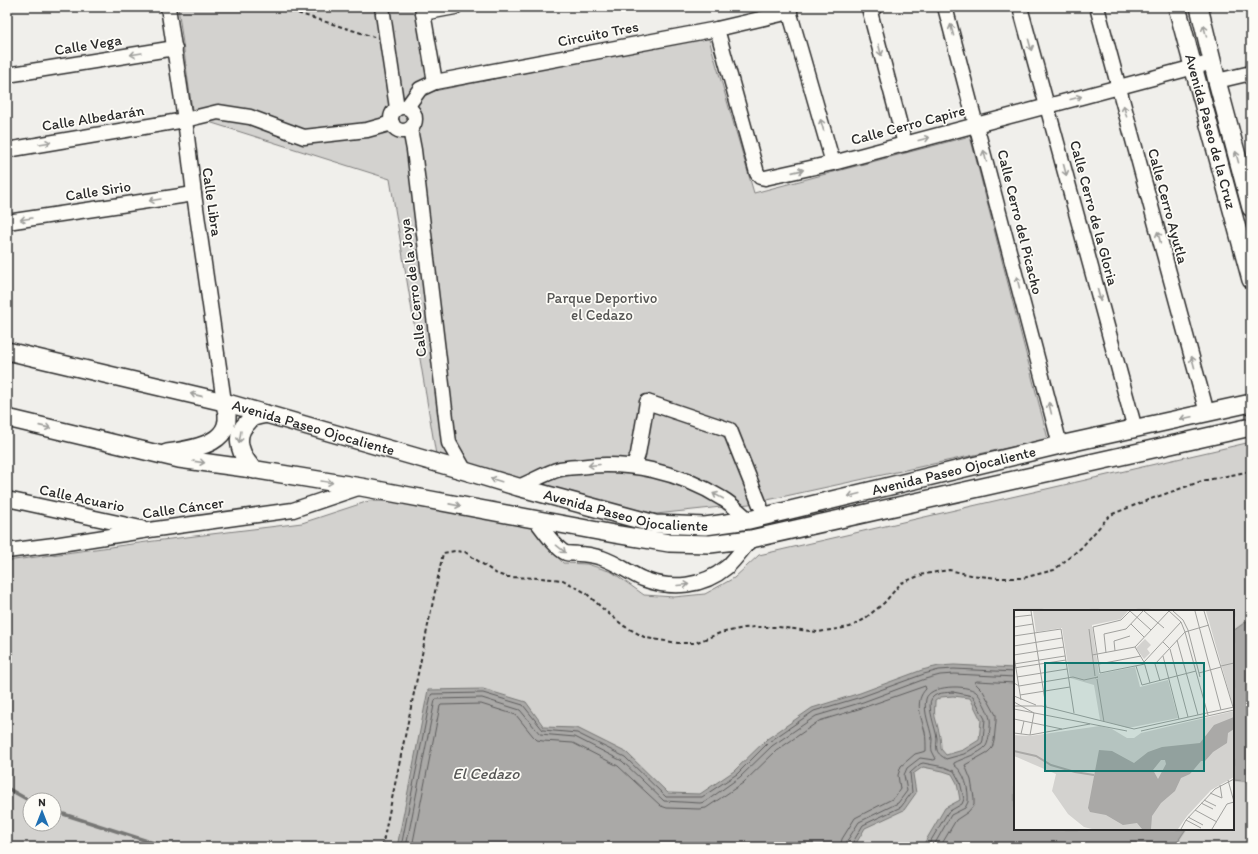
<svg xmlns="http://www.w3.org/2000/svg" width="1258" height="854" font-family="Itim,sans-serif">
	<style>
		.green { fill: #d3d2cf; stroke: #7f7e7d; fill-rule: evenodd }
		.water { fill: #aaa9a7; stroke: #777775; fill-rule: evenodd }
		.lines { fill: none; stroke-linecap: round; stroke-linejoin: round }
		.shore { stroke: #5e5d5d; stroke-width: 1 }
		.stream { stroke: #777775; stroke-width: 3.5 }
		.minor-casing { stroke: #2b2b2b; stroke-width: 17 }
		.major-casing { stroke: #2b2b2b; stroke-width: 20 }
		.path { stroke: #2b2b2b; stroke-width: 2; stroke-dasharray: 4 3; stroke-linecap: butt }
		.minor { stroke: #fdfcf7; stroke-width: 14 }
		.major { stroke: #fdfcf7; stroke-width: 17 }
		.oneway { stroke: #9e9e9b }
		.labels { text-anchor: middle; stroke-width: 3.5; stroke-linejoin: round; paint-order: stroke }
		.street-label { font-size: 15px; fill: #2b2b2b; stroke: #fdfcf7 }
		.park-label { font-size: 15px; fill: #555554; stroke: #fdfcf7 }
		.water-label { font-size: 16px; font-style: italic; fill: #575756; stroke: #fdfcf7 }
		.inset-river { fill: none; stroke: #aaa9a7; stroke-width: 2 }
		.inset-road { fill: none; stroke: #a1a19e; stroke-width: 1 }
		.view { fill: #0f766e; fill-opacity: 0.15; stroke: #0f766e; stroke-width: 2 }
		.inset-edge { fill: none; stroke: #2b2b2b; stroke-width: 2 }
	</style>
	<rect width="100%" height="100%" fill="#f0efeb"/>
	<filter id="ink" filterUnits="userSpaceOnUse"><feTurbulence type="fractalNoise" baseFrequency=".025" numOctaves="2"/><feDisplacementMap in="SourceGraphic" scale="8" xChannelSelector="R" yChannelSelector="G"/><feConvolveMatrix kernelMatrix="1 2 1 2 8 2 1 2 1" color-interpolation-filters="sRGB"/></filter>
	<g filter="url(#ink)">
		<g class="green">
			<path d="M178 7H415L429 92 708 36 754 193 970 136 1048 439 749 504 656 514 548 489 436 455 390 179 193 117Z"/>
			<path d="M1251 442V847H11L7 845V561L154 541 302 523 369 501 436 502 529 524 563 563 587 564 612 572 644 595 674 597 705 594 734 578 759 555ZM1015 611H1233V829H1015ZM30 800H54V824H30Z"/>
		</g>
		<g class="water">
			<path d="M1251 618V782L1233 780V631Z"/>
			<path d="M954 665 1015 668V829H1186L1174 847H922L945 808 960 800 957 783 952 774 943 771 923 767 913 774 916 793 904 810 865 828 854 847H397L428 690 483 689 526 702 544 727 577 728 627 753 668 793 700 794 734 771 767 739 812 708 860 693 922 670 939 666ZM953 696 970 698 981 720 979 740 963 750 946 755 941 749C941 737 938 728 935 717 934 712 935 706 935 701L941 697Z"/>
		</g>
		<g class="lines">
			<g class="shore">
				<path d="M953 692 973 696 985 719 983 740 982 743 964 754 946 759C943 757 938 754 937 750 936 747 937 742 937 738 936 729 926 705 932 698 937 692 946 693 953 692Z"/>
				<path d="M401 847 431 695 432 694 483 693 523 705 543 730 577 733 625 757 666 797H702L737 774 769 742 814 711 861 697 924 674 939 670 954 669 1015 672"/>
				<path d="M406 847 435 700 436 699 482 698 520 710 540 734 575 737 622 761 664 801 700 803 705 802 740 777 772 746 816 716 863 702 925 679 940 675 954 674 1015 677"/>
				<path d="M412 847 440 706 441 705 481 704 516 715 533 736 537 740 543 741 573 743 618 766 661 806 667 808 699 809 706 808 743 783 776 751 819 721 865 707 925 686 926 689C914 701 921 717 925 732 926 738 926 744 926 751L915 754 901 766 898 775 900 789 894 798 855 818 842 839 840 847"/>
				<path d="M846 847 847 841 859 822 898 803 907 791 904 775 907 768 920 758 934 760 936 759C935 756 933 754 932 751 931 747 932 742 932 739 930 725 923 713 926 699 929 685 967 684 976 692 980 695 989 713 990 719 991 723 989 742 986 746 980 754 963 758 954 763V765C965 772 969 790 968 802L965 808 951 815 933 847"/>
				<path d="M851 847 852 844 863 825 901 807 912 792 910 773 920 764 923 763 944 767 954 771 960 782 964 799 962 804 948 812 927 847"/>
				<path d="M940 847 956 820 968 812 974 805V798L971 780 965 765 988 752 992 748 994 741 996 721V715L983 691 976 684 975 682 977 681 1015 683"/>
			</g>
			<g class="stream">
				<path d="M7 788 30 801"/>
				<path d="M54 811 166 847"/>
			</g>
			<g class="minor-casing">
				<g id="minor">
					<path d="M168 7 185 120 194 194 224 402"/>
					<path d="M382 7 397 108"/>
					<path d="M422 7 435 82"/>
					<path d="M788 7 833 163"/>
					<path d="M875 7 870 12 905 144"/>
					<path d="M945 7 1060 445"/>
					<path d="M1020 7 1135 429"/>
					<path d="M1097 7 1207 413"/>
					<path d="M423 13 455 7"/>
					<path d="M717 29 757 173 760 177 765 178 833 163 1213 62"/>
					<path d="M7 75 175 48"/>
					<path d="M1217 81 1251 73"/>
					<path d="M407 107 420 89 435 82 717 29 790 12"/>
					<circle cx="403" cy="119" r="12"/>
					<path d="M410 129 414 150 449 443 465 471"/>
					<path d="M7 150 185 120 218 112 250 117 304 137 367 130 392 123"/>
					<path d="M7 222 194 194"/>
					<path d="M634 466 638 454 647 402 730 430 760 505"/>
					<path d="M518 487C532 482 545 473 560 469 566 468 573 467 578 467 628 460 680 472 723 499 732 504 740 513 749 520"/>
					<path d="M7 499 141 528"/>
					<path d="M535 519C542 528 557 550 566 553 569 554 575 553 578 554 586 554 595 556 602 558 617 563 629 573 643 579 672 590 703 587 727 567 736 559 743 548 751 539"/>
					<path d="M7 551 54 545 149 530 293 510 361 487"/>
				</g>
			</g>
			<g class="major-casing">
				<g id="major">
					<path id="s1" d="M1177 7 1251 280"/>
					<path d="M1199 7 1217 81 1251 208"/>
					<path id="s2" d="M7 351 224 402 465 471 518 487 655 524 705 526 749 520 1060 445 1251 403"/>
					<path d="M7 418 179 459 245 468 361 487 614 534 669 543 710 544 751 539 1251 427"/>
					<path d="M167 453C197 449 239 442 224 402"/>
					<path d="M254 470C242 458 232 437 247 423 249 421 251 418 254 417 257 416 262 415 266 414"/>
				</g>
			</g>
			<g class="path">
				<path d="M278 7 374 37"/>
				<path d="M382 847 443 553 455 551 465 552 497 574 507 577 540 578 563 580 586 593 603 609 624 626 646 638 678 643H695L720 633 744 628 755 627H778L818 632 850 627 863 620 884 603 901 583 924 574 949 570 971 575 998 578H1023L1054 570 1082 547 1110 515 1148 500 1202 481 1251 471"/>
			</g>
			<use href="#minor" class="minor"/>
			<use href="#major" class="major"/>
		</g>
		<defs><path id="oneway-shaft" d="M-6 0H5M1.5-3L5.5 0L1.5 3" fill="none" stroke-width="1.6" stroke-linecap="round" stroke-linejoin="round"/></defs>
		<g class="oneway">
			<use href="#oneway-shaft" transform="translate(952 30) rotate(-105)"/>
			<use href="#oneway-shaft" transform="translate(1205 31) rotate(-104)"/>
			<use href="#oneway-shaft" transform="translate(1030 45) rotate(75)"/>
			<use href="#oneway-shaft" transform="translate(880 50) rotate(75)"/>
			<use href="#oneway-shaft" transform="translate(136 54) rotate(171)"/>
			<use href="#oneway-shaft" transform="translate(1076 98) rotate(-15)"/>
			<use href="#oneway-shaft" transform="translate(1125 111) rotate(-105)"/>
			<use href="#oneway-shaft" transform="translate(822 125) rotate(-106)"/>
			<use href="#oneway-shaft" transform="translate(924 139) rotate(-15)"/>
			<use href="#oneway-shaft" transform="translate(45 143) rotate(-9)"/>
			<use href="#oneway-shaft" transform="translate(985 156) rotate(-104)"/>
			<use href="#oneway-shaft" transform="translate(1237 157) rotate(-105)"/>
			<use href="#oneway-shaft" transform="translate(1065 170) rotate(75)"/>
			<use href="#oneway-shaft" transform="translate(798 171) rotate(-13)"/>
			<use href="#oneway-shaft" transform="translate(155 200) rotate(171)"/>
			<use href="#oneway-shaft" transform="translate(26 219) rotate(171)"/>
			<use href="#oneway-shaft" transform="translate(1159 237) rotate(-105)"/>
			<use href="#oneway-shaft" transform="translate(1018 282) rotate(-104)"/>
			<use href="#oneway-shaft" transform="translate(1099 295) rotate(75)"/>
			<use href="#oneway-shaft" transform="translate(1193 362) rotate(-105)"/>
			<use href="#oneway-shaft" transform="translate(196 395) rotate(-167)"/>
			<use href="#oneway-shaft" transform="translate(1050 408) rotate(-104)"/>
			<use href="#oneway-shaft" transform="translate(1186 418) rotate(168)"/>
			<use href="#oneway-shaft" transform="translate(45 427) rotate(13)"/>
			<use href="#oneway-shaft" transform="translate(240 437) rotate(99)"/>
			<use href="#oneway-shaft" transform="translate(199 462) rotate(8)"/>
			<use href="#oneway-shaft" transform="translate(594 465) rotate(175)"/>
			<use href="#oneway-shaft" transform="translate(496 480) rotate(-163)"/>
			<use href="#oneway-shaft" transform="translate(327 482) rotate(9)"/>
			<use href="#oneway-shaft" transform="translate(854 495) rotate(166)"/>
			<use href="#oneway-shaft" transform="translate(718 496) rotate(-152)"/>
			<use href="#oneway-shaft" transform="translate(455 505) rotate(11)"/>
			<use href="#oneway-shaft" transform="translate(561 549) rotate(39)"/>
			<use href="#oneway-shaft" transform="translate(683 585) rotate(-5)"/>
		</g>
	</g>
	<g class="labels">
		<g class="street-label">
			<text transform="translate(598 34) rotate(-11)" y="5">Circuito Tres</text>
			<text transform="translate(88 45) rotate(-9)" y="5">Calle Vega</text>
			<text transform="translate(93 118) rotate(-9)" y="5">Calle Albedarán</text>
			<text transform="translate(908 125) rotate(-15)" y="5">Calle Cerro Capire</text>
			<text dy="5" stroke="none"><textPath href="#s1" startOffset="129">Avenida Paseo de la Cruz</textPath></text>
			<text transform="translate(98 191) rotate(-9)" y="5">Calle Sirio</text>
			<text transform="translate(212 202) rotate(82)" y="5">Calle Libra</text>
			<text transform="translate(1168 206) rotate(75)" y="5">Calle Cerro Ayutla</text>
			<text transform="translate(1094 213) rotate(75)" y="5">Calle Cerro de la Gloria</text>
			<text transform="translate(1020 222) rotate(76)" y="5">Calle Cerro del Picacho</text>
			<text transform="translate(413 288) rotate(-97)" y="5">Calle Cerro de la Joya</text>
			<text dy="5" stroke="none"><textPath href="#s2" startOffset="316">Avenida Paseo Ojocaliente</textPath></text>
			<text dy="5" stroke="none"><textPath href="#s2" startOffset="976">Avenida Paseo Ojocaliente</textPath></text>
			<text transform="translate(82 498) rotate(12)" y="5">Calle Acuario</text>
			<text transform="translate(183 508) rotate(-8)" y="5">Calle Cáncer</text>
			<text dy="5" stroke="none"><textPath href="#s2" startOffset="640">Avenida Paseo Ojocaliente</textPath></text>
		</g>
		<g class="park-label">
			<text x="602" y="303">Parque Deportivo<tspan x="602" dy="17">el Cedazo</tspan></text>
		</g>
		<g class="water-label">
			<text x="486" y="779">El Cedazo</text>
		</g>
	</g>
	<g transform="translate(1014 610)">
		<rect width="220" height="220" fill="#f0efeb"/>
		<path d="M19 1H114L107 9 78 15 85 64 121 57 126 77 154 70 164 108 114 118 86 110 80 75 56 68 48 18 22 22ZM192 1H220V95L219 96ZM131 29 137 35 133 39 136 43 130 49 122 38ZM220 101V167L197 180 173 206 164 219H78L70 217 54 204 38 181 42 164 0 146V125L16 126 86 116 98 119 113 128H120L127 123Z" fill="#d3d2cf"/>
		<path d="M220 107V119L214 123 213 133 199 142 191 151H187L176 164 167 168 161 181 147 193 138 206 137 219H128L123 213 109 215 92 205 76 202 74 198 85 140 98 141 120 153 134 142 148 137 186 133 200 115ZM147 150H151L152 154 144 169 139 160Z" fill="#aaa9a7" fill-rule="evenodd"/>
		<path class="inset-river" d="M0 141 22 146 37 155 61 162 80 165"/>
		<path class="inset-road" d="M17 1 32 97M130 1 150 18M155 1 167 12 171 22 194 105M159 1 169 10 174 20 186 67M181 1 207 100M190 1 219 97M0 7 18 5M117 14 130 27M0 17 19 14M75 19 81 66M0 26 47 19 60 103M163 30 184 105M149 32 156 39 174 107M0 36 48 28M121 37 130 52 136 73M101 41 100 31 116 26M92 43 90 24 112 19 129 1M0 45 50 37M78 45 121 37 155 1M0 46 7 90M149 46 165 109M130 52 167 12M0 54 51 46M85 54 127 46M122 56 128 75 182 61M207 56 220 53M0 58 52 50M86 63 79 17 107 10 116 1 137 20M86 63 131 54M185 63 207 57M3 67 53 59M83 69 90 112M146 71 141 54 171 22 195 15M0 73 5 76 59 67 70 70 84 67 81 68M6 85 56 77M0 86 22 95M0 92 20 103 16 125M0 96H28L120 119 220 97M0 99 113 121M0 109 48 119M127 121 220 100M0 123 16 125 76 114M7 124 10 111M196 183 208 188 206 175M190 190 202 196M187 193 199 199M181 200 203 212M174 207 189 215M172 210 187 218M167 219 172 210 201 179 220 169M198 219 213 194 220 192 214 170"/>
		<path class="view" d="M31 53H190V161H31Z"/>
		<rect width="220" height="220" class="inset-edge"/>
	</g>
	<rect width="1258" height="854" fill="none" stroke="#fdfcf7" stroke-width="24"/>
	<rect x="12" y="12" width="1234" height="830" fill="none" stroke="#2b2b2b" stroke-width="1.5" filter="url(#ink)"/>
	<g transform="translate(42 812)"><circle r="19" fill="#fdfcf7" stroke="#a9a8a5"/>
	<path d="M0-3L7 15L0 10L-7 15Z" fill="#1f6fb2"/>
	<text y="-6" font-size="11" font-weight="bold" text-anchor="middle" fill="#2b2b2b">N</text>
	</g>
</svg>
